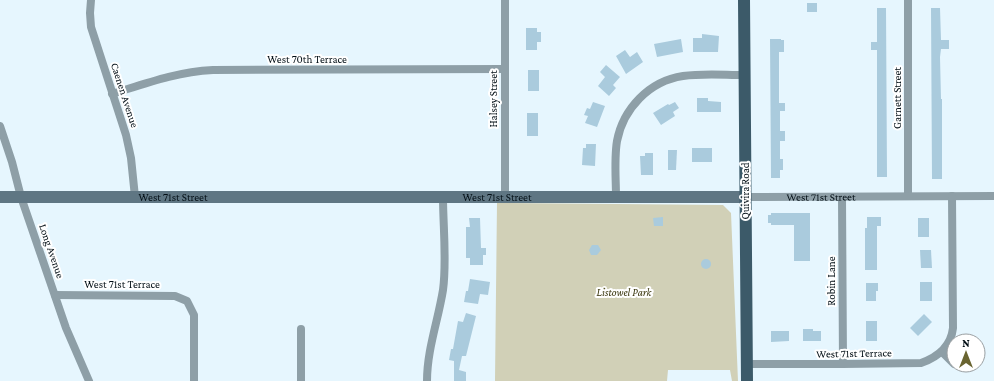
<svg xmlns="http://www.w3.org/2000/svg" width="994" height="381" font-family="'Crimson Pro',serif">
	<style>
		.green { fill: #d1d0b7 }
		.building { fill: #aacbdd }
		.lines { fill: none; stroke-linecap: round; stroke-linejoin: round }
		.street { stroke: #8e9fa7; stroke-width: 8 }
		.secondary { stroke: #5f7683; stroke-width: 12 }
		.primary { stroke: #3c5a69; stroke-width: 12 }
		.labels { text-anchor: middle; stroke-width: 4; stroke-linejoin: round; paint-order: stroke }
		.street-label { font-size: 11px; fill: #030f16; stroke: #fff }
		.park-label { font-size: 11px; font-style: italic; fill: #38340b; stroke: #fff }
	</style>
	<rect width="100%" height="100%" fill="#e6f6fe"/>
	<path class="green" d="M497 203 723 205 731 213 738 381H732L730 370H668L667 381H495Z"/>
	<g class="building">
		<rect x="807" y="3" width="10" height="9"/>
		<path d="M877 8H886L887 177H877V50H871V42H877Z"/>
		<path d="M931 8H940L941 40H949V49H941L940 57 941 99H942V179H932Z"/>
		<path d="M526 28H537V32H541V42H537V50H526Z"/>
		<path d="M702 34 719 36 718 52H693V38H702Z"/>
		<path d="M681 39 683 52 657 57 654 44Z"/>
		<path d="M770 39H781V40H784V52H779V103H785V111H780V131H785V141H780V159H783V170H780V178H771Z"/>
		<path d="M625 50 630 57 637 52 643 62 626 74 616 56Z"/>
		<path d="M606 65 620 77 613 85 616 88 609 96 598 86 605 77 600 72Z"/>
		<rect x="528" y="70" width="11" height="21"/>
		<path d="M697 98H708V101L721 102V112H697Z"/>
		<path d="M593 102 605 106 597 127 585 123 588 116 584 115 587 108 590 109Z"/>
		<path d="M675 102 679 108 673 112 675 116 661 125 653 113 668 104 669 105Z"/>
		<rect x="527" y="113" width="11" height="23"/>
		<path d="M586 144H596L595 166 582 165 583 148H586Z"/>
		<rect x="692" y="148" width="20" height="14"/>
		<path d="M668 150H677L676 170H668Z"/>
		<path d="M645 153H653V175H641L640 156H645Z"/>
		<path d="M771 213H810V261H794V225H771V223H768V215H771Z"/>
		<path d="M663 217V226H654L653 218Z"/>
		<path d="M867 217H881V226H877V270H865V228H867Z"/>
		<path d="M469 218H480L481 248H486V255H483V265H470V258H466V227H470Z"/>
		<rect x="918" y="218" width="11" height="19"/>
		<path d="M592 245H598L601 250 597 255H591L589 250Z"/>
		<path d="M920 250H931L932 268H921Z"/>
		<circle cx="706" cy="264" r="5"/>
		<path d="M470 279 490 282 488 295 480 294 478 304 464 302 466 291H468Z"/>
		<rect x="920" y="282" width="12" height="19"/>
		<path d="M866 283H878V291H876V301H866Z"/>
		<path d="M466 313 476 316 466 356H462L459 370 466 372V381H454V361L449 360 451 349H453L458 321 463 322Z"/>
		<path d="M924 314 932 322 918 336 910 328Z"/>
		<rect x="866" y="321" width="11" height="20"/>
		<path d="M803 329H813V331H821V341H803Z"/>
		<path d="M771 331H789V341L771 342Z"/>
	</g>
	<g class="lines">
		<g class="street">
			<path d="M91 0 90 13 91 27 126 135 131 158 135 197"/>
			<path d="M112 94C147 83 176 72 213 70L504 69"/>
			<path d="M0 126 12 162 21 197 66 328 89 381"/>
			<path d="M908 196V0"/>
			<path d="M505 197V0"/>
			<path d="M616 197C616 179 614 159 617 141 623 109 649 81 683 76 703 73 724 75 744 75"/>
			<path id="s1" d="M745 197 994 196"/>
			<path d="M842 197 843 364"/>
			<path d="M55 295 175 296 187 301 194 315V381"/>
			<path d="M301 329V381"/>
			<path d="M942 352 954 364"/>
			<path d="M747 364H843L921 363C938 357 951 346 953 328L952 196"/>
			<path d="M427 381C427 350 438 321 443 290 447 261 443 226 443 197"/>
		</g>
		<path class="secondary" id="s2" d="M0 197H745"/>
		<path class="primary" d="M744 0 747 381"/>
	</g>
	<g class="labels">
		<g class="street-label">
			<text x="307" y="63">West 70th Terrace</text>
			<text transform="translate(125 95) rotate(72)" y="4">Caenen Avenue</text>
			<text transform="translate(897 98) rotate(-90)" y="4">Garnett Street</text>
			<text transform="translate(493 99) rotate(-90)" y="4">Halsey Street</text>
			<text transform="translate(745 191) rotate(-90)" y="4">Quivira Road</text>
			<text dy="4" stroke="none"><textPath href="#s2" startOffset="173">West 71st Street</textPath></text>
			<text dy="4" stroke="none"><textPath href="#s2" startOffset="497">West 71st Street</textPath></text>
			<text dy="4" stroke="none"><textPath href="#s1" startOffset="76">West 71st Street</textPath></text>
			<text transform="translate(52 251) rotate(71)" y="4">Long Avenue</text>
			<text transform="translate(831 281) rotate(-90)" y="4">Robin Lane</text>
			<text x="122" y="288">West 71st Terrace</text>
			<text transform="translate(854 353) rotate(-1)" y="4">West 71st Terrace</text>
		</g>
		<g class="park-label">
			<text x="624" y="296">Listowel Park</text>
		</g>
	</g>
	<g transform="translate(966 353)"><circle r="19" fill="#ffffff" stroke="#9a9fa2"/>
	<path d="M0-3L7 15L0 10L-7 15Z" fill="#696431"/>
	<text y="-6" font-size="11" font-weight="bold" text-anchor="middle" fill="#030f16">N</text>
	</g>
</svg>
